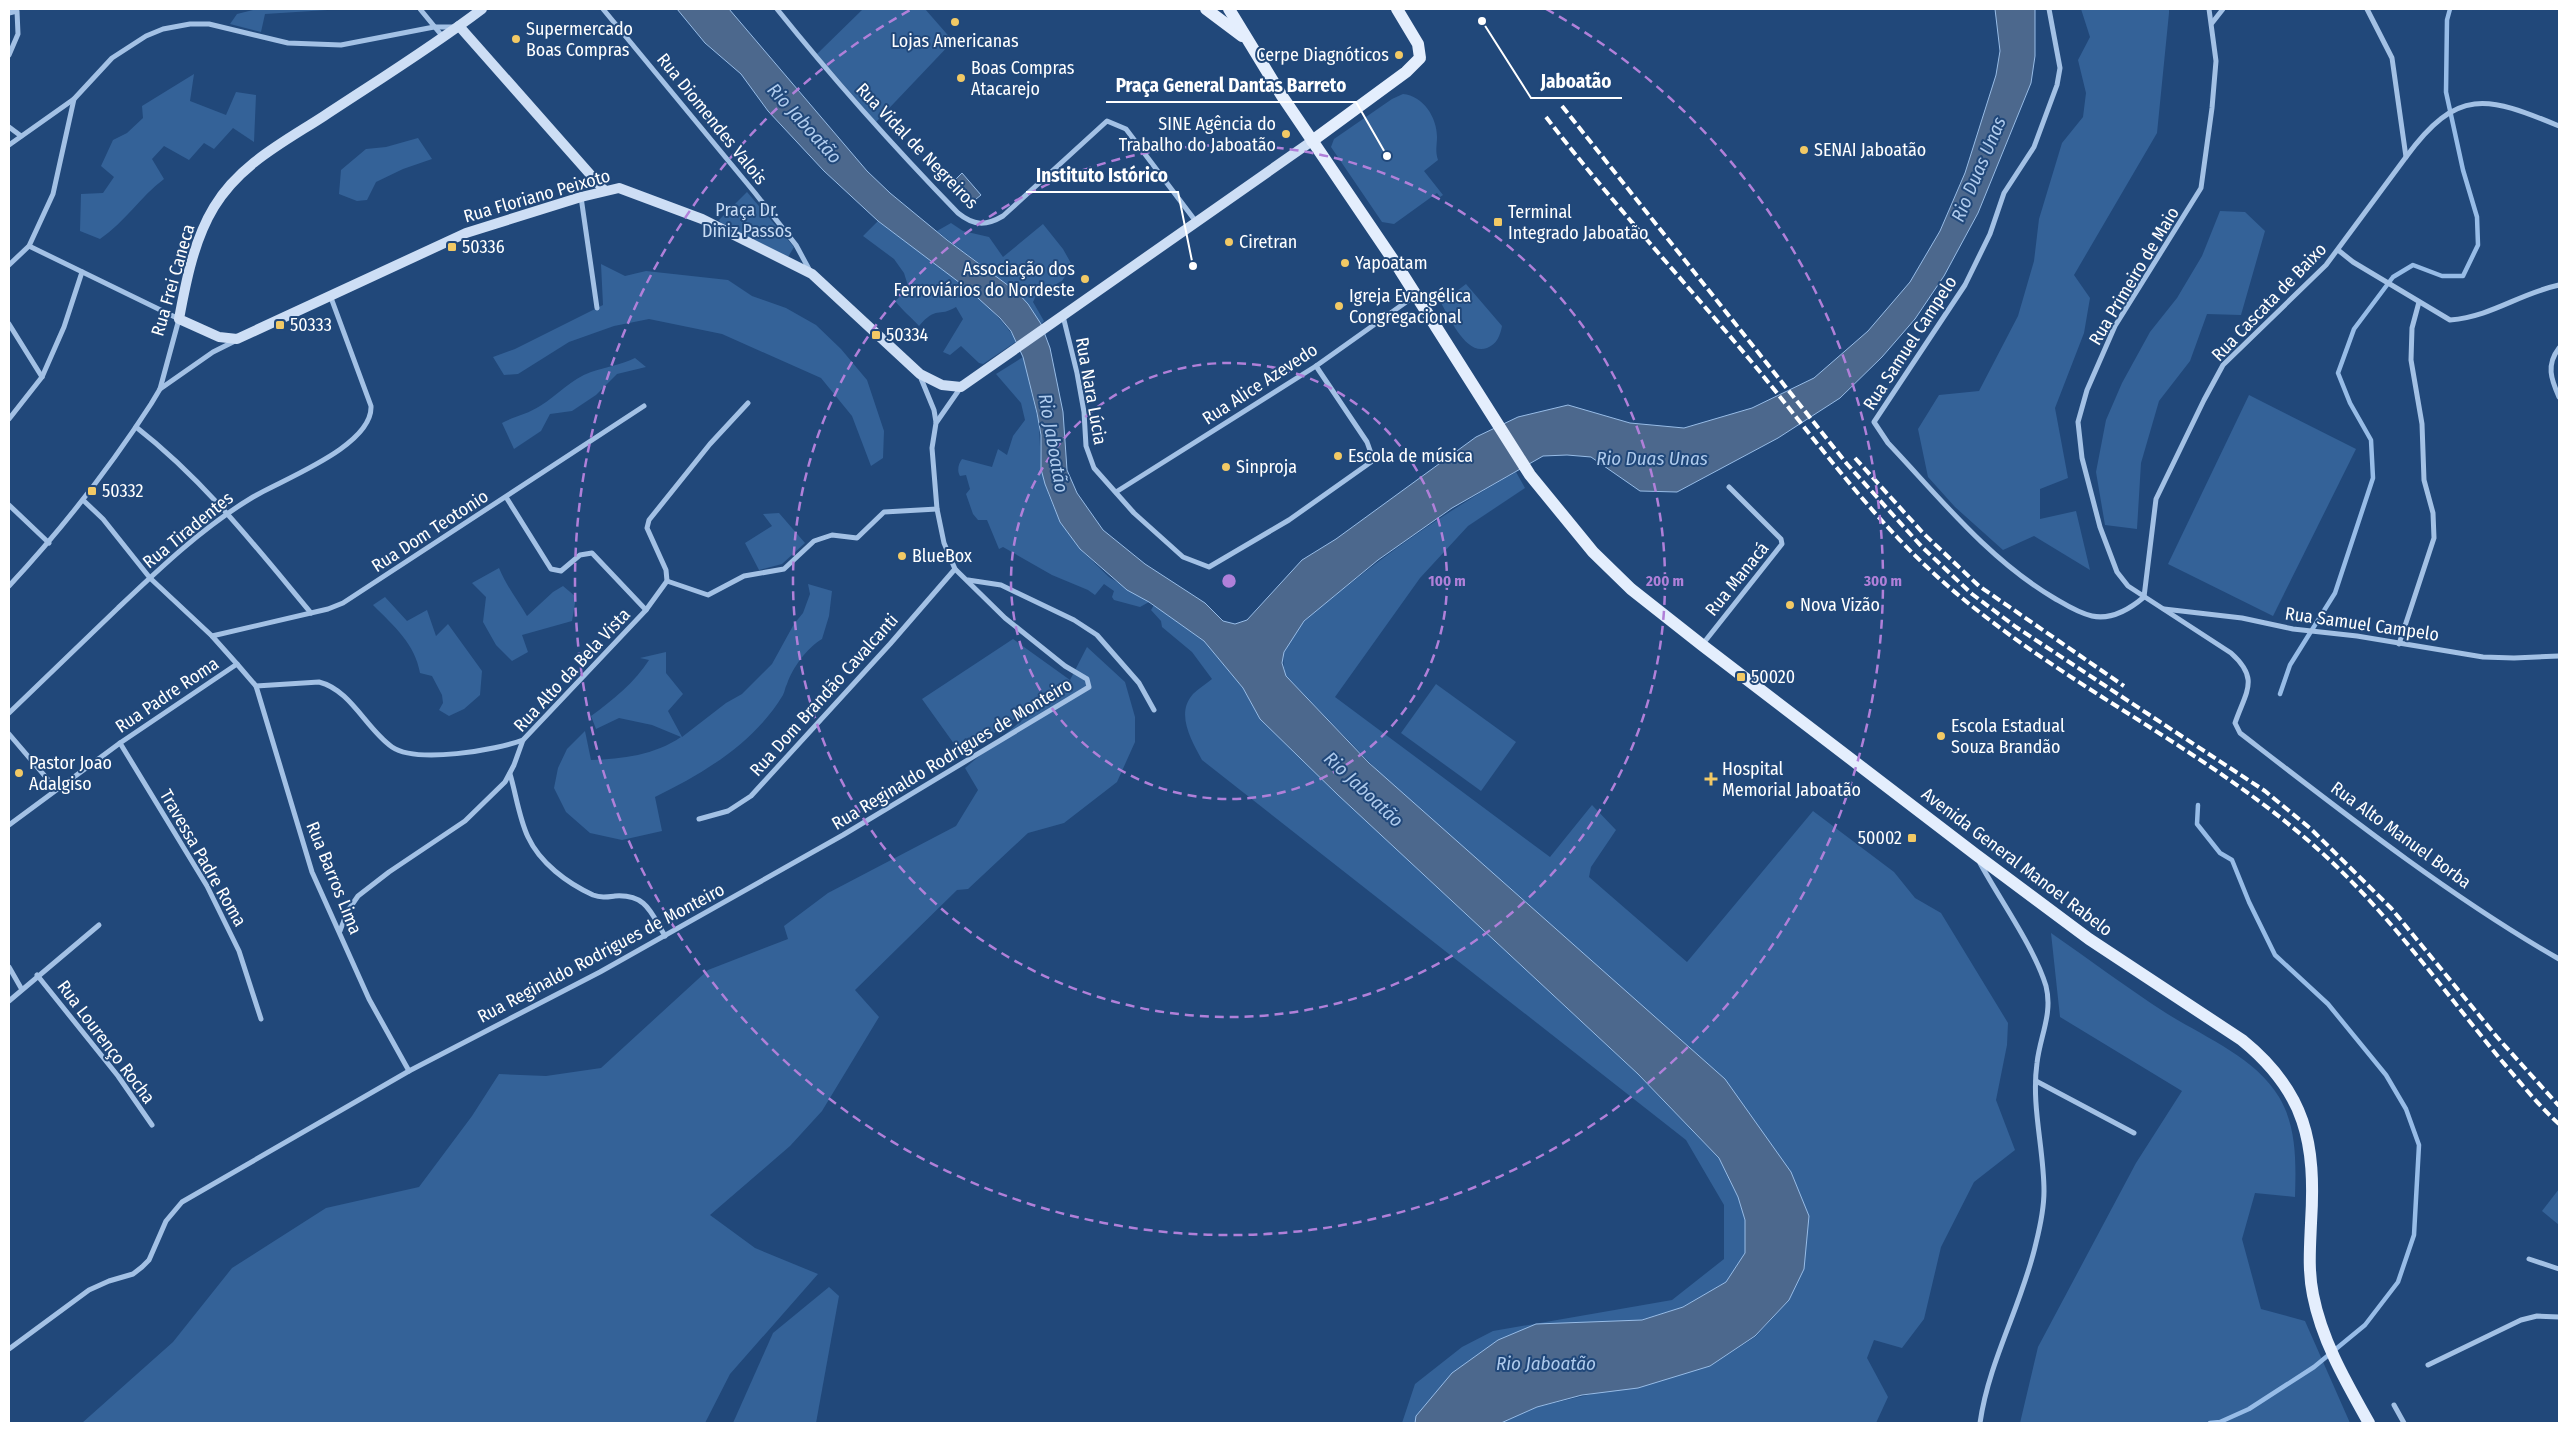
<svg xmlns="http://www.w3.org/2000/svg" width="2568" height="1432" font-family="'Fira Sans Condensed',sans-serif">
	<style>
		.green { fill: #346298 }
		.water { fill: #4c688d; stroke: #97bce7 }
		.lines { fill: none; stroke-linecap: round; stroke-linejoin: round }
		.stream { stroke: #97bce7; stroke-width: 4.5 }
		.street { stroke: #a3c1e5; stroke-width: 5 }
		.secondary { stroke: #cddef5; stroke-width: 10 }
		.primary { stroke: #e4eefd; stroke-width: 12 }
		.rail { stroke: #fff; stroke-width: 4; stroke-dasharray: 9 4; stroke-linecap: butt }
		.ring { fill: none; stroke: #b080d9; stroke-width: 2.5; stroke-dasharray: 9 6 }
		.poi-dot { fill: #f2c965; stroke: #21487a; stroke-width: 2 }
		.labels { text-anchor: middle; stroke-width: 4; stroke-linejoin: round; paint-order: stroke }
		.poi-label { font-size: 18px; fill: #fff; stroke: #21487a; text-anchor: start }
		.street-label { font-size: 18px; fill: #fff; stroke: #21487a }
		.park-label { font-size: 18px; fill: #c7dbf4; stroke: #21487a }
		.water-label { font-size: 19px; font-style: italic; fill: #afcbed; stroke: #21487a }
		.centre { fill: #b080d9; stroke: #21487a; stroke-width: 2.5 }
		.ring-label { font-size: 15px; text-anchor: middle; font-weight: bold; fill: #b080d9; stroke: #21487a; stroke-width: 4; stroke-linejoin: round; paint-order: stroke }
		.leader { fill: none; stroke: #fff; stroke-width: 2 }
		.callout-dot { fill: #fff; stroke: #21487a; stroke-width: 2 }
		.callout-label { font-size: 19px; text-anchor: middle; font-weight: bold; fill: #fff; stroke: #21487a; stroke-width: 4; stroke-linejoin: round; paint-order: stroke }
	</style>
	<rect width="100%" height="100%" fill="#21487a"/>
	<g class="green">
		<path d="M257 9H343L265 14 261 32 230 24 237 14Z"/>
		<path d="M863 9H925L953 41 876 122 817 54Z"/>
		<path d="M2081 9H2169V13L2157 133 2074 275 2090 298 2084 333 2055 408 2068 478 2040 489V519L2076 511 2090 570 2034 536 2003 550 1955 507 1928 477 1918 429 1939 395 1979 391 2018 316 2034 261 2039 219 2062 143 2083 117 2086 93 2078 60 2090 37Z"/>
		<path d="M194 74 190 101 226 115 236 92 256 95 254 142 233 128 214 149 204 143 189 160 164 146 152 159 164 179C140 197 125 222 100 239L80 231 81 194 103 193 114 177 101 166 113 140 127 133 143 118 142 106Z"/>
		<path d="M1403 94C1423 96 1437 117 1437 137 1437 145 1435 151 1438 160L1424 171 1443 195 1440 197 1437 193 1394 224 1382 222 1331 147 1334 139 1392 99Z"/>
		<path d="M418 138 432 159 403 169 376 182 367 200 357 201 339 194 341 170 366 149 386 147Z"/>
		<path d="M747 192 794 247 788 257 724 228 719 220Z"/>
		<path d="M2220 211 2245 212 2265 231 2241 315 2207 314 2190 361 2159 401 2141 463 2137 529 2105 525 2096 472 2106 420 2122 383 2150 332 2177 298 2202 256Z"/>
		<path d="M878 221C924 257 985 293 1017 341L983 364 979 363 961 346 950 355 943 352 963 319 956 307C938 318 937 305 919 326 911 317 903 311 895 301L909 289 904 273 894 259 863 236Z"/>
		<path d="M951 223 963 231 989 237 1003 257 1043 224 1063 249 1072 265 1062 281 1037 294 1033 302 1044 321 1041 324C1015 284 973 261 937 231Z"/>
		<path d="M601 264 625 276 646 271 728 280 752 296 786 308 816 325 841 349 867 380 884 431 883 458 871 466 852 416 821 378 722 334 649 319 614 326 569 342 518 374 504 375 493 357 515 349 603 305Z"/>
		<path d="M1466 284 1502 326C1500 336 1497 344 1487 348 1466 356 1450 318 1441 303Z"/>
		<path d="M1023 357 1039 424 1041 469 1049 496 1060 522 1080 549 1109 577 1149 602 1140 607 1114 600 1112 597 1114 591 1104 584 1095 595 1088 590 1052 575 1003 547 999 549 987 520H978L973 514 966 494 970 489 966 475 960 476C957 471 958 464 962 459L992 467 998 449 1007 455 1013 436 1025 420 1021 403 996 374Z"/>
		<path d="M635 358 646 367 617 374 596 395 572 411 550 414 541 431 514 449 502 423C515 416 528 414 540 406 558 395 571 379 591 372 606 367 620 365 635 358Z"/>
		<path d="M2249 395 2356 449 2273 616 2168 564Z"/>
		<path d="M1516 472 1525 488 1468 526 1420 578 1335 697 1550 857 1592 805 1616 830 1591 867 1589 877 1687 962 1813 811 1894 872 1915 898 1941 913 2008 1023 2007 1045 1996 1100 2015 1150 1974 1182 1941 1247 1924 1319 1902 1348 1874 1340 1867 1358 1888 1397 1876 1423H1501L1537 1407 1710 1366 1755 1337 1789 1300 1809 1216 1286 676C1283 665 1282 657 1286 646 1296 624 1318 609 1336 595 1393 548 1452 508 1516 472Z"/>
		<path d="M779 513 805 543 782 564 759 570 745 543 772 526 763 514Z"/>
		<path d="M499 568C507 587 517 599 527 616L553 592 563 586 576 597 572 621 522 635 528 652 512 661 496 645 483 622 486 597 472 583Z"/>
		<path d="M808 584 832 591 829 616 822 639C807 648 793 667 787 684 785 687 785 691 783 695 754 743 704 773 655 797L662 831 622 840 590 833 566 812 554 788 558 768 567 749 585 731 591 760C622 759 655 755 681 737L652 725 619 718 596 729 591 716C613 700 635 682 649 660L640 658 666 652V673L683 694 668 711 682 737 726 703 742 694 772 664 794 624 803 613 810 594Z"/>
		<path d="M385 597 407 621 427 610 436 636 448 624 482 671 480 695 464 709 449 716 439 710 443 703 442 695 432 676 420 673C415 644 394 626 373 605Z"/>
		<path d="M1154 605 1204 641 1243 688 1260 719 1338 795 1638 1074 1719 1158 1738 1197 1745 1220V1253L1726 1282 1683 1307 1641 1320 1415 1423H1402L1415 1384 1462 1347 1493 1331 1672 1300 1724 1259V1205L1686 1140 1202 760C1192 741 1175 714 1193 694 1198 689 1206 684 1212 679L1192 652 1162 627 1161 621 1151 610Z"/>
		<path d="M1013 639 1070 680 1087 647 1125 682 1135 717V742L1117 782 1064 823 1028 833 968 889 957 890 855 990 879 1017 822 1111 790 1146 710 1215 755 1248 818 1274 730 1374 705 1423H82L173 1342 232 1268 326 1208 419 1187 472 1116 499 1074 546 1076 601 1068 708 970 788 939 784 926 828 893 956 826 978 790 965 768 1064 685 962 755 922 699Z"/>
		<path d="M1436 684 1516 742 1481 791 1401 733Z"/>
		<path d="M2051 933C2089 959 2127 988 2166 1013 2204 1037 2255 1057 2279 1097 2297 1127 2296 1163 2295 1197L2255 1193 2242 1239 2261 1309 2305 1321 2350 1423H2020L2038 1347 2136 1163 2182 1091 2060 1017Z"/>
		<path d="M2559 1189V1225L2542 1211Z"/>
		<path d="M829 1287 839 1296 816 1423H733L773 1333Z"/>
	</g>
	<g class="water">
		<path d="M677 9H729L867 171 890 193 947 240 1017 292 1028 304 1041 324 1050 348 1063 412 1067 470 1077 493 1103 530 1145 564 1205 603 1223 621 1235 624 1247 620 1302 560 1336 539 1476 437 1518 417 1568 405 1630 423 1684 428 1752 408 1814 378 1868 331 1910 282 1940 231 1965 173 1996 75 2000 51 1995 9H2035V56L2031 83 1978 213 1944 276 1915 319 1882 357 1840 398 1778 438 1677 492 1640 491 1591 457 1567 455 1543 456 1452 508 1378 560 1304 621 1284 652 1282 663 1286 676 1369 763 1725 1079 1791 1172 1809 1216 1804 1269 1789 1300 1755 1336 1710 1366 1638 1388 1582 1395 1537 1407 1501 1423H1415L1416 1416 1452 1373 1498 1340 1536 1324 1642 1320 1683 1307 1726 1282 1745 1253V1220L1738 1197 1719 1158 1638 1074 1338 795 1260 719 1243 688 1204 641 1149 602 1127 590 1080 549 1060 522 1045 484 1041 469V435L1037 413 1023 357 1011 331 1000 318 968 289 878 221 824 171 768 111 741 74 705 43Z"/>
		<path d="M962 173 981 195 970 204 951 184Z"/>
	</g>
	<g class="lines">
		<g class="stream">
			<path d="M2280 694 2290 665 2335 593 2373 478 2371 440 2350 403 2338 373 2354 329 2393 277 2413 265 2442 276H2463L2478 245 2477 217 2463 170 2446 92 2447 20 2450 9"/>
			<path d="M2198 805 2197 824 2220 853 2232 860 2249 902 2275 955 2328 1004 2386 1075 2406 1109 2419 1145 2414 1235 2398 1282 2365 1325 2314 1367 2249 1409 2220 1422 2210 1423"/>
		</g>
		<g class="street">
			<path d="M420 9 443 37"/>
			<path d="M603 9 755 193 796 245 810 271"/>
			<path d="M777 9C834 80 894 147 958 213 974 226 986 226 1003 216L1107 121 1126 129 1197 223"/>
			<path d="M2049 9 2060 68 2057 85 2034 147 2004 193 1990 234 1965 285 1874 422 1888 443C1940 498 1988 559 2054 598 2066 605 2078 613 2092 616 2111 620 2130 609 2144 597L2156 499 2204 400 2223 365 2326 265 2406 157 2392 58 2367 9"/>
			<path d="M2209 9 2216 61 2212 108 2201 188 2115 326 2087 390 2078 422 2082 458 2100 527 2117 572 2128 586 2231 653C2260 679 2246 691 2235 723L2240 733C2341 811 2449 896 2559 959"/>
			<path d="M9 13 17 11 18 34 9 55"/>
			<path d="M2212 23 2223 9"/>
			<path d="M9 127 21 136"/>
			<path d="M9 145 74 99"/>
			<path d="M2406 157C2457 87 2487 96 2559 126"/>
			<path d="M581 197 597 308"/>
			<path d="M2338 250 2353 262 2450 320C2493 316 2518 294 2559 285"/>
			<path d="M9 265 29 246 53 194 74 99 112 58 146 36 163 29 190 24H209L288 43 341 45 434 27H456"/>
			<path d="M1063 316 1077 373 1084 412 1086 446 1094 468 1134 513 1183 557 1209 567 1289 520 1371 462 1372 456 1367 442 1316 366"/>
			<path d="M9 324 42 377"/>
			<path d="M2559 348C2546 365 2551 379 2559 397"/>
			<path d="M920 376 934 410 936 422"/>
			<path d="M160 389 213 352 235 341"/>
			<path d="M9 419 42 377 64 327 82 272"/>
			<path d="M136 427C204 480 256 547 311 613"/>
			<path d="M1116 492 1316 366 1416 295"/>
			<path d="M506 497 551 569 561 571 580 555 592 553 646 610"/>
			<path d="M83 500 103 519 150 578 212 636 237 664"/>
			<path d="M9 505 49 543"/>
			<path d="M968 580 1001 585 1074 620 1097 635 1139 683 1154 710"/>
			<path d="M667 581 708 595 744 576 784 569 814 541 832 535 857 538 884 512 937 509"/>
			<path d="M9 586C61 530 109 469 151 404L160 389 179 319 29 246"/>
			<path d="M2164 609 2242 618 2293 629 2357 636 2483 657 2514 658 2559 656"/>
			<path d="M212 636 328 609 343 603 644 406"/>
			<path d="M2399 644 2434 538 2433 513 2424 480 2422 424 2411 360 2412 328 2419 302"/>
			<path d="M1702 645 1782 544 1781 539 1729 487"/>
			<path d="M256 686 312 872 369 999 409 1071"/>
			<path d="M9 713C45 678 82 643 118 608 160 568 203 527 253 497 283 479 373 446 371 406L330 295"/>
			<path d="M9 734 56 789"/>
			<path d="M120 743 207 886 239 951 261 1019"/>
			<path d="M510 774C516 794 519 818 528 837 540 863 567 883 593 895 601 898 607 897 615 896 647 894 651 913 665 936"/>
			<path d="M699 819 728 811 751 796 890 644 955 569"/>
			<path d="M9 825 120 743 237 664 256 686 319 682C351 690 366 729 392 747 417 764 496 750 523 740"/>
			<path d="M340 931 347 912 358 896 389 872 465 821 505 782 514 765 523 740 646 610 667 581 666 570 647 528 649 520 710 444 748 403"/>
			<path d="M9 967 21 988"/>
			<path d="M37 975 118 1076 152 1125"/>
			<path d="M9 1001 99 925"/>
			<path d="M2036 1081 2134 1133"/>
			<path d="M2529 1259 2559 1269"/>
			<path d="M9 1349 89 1290 109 1281 133 1274 142 1267 149 1260 166 1221 182 1202 409 1071 600 972 843 835 1089 687 1087 679 1065 666 1005 618 955 569 944 543 937 509 932 448 936 423 961 387"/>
			<path d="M2428 1365 2521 1320 2537 1316 2559 1317"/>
			<path d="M2394 1405 2404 1423"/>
			<path d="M1980 1423C1989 1360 2022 1305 2036 1243 2040 1227 2044 1208 2044 1191 2044 1149 2031 1106 2037 1063 2040 1036 2053 1014 2046 986 2034 947 2000 900 1980 863"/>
		</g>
		<g class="secondary">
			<path d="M482 9C432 47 377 81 324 116 284 142 240 164 214 207 194 240 186 281 179 319L219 337 237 339 466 233 581 197 619 188 702 219 812 274 920 374 942 385 961 387 1312 141"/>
			<path d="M459 26 604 190"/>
		</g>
		<g class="primary">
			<path d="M1206 9 1242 36"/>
			<path d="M1229 9 1282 96 1400 270 1530 475 1593 552 1631 589 1702 645 1975 854 2089 939 2242 1040C2306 1092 2316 1143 2311 1223 2310 1247 2308 1271 2313 1295 2322 1341 2346 1382 2369 1423"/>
			<path d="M1312 141 1406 72 1420 58 1418 44 1397 9"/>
		</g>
		<g class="rail">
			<path d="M1562 106 1847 464 1922 547 1972 594 2016 627 2265 791 2311 829 2391 908 2497 1037 2559 1106"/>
			<path d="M1546 117C1612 203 1686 283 1755 366 1821 446 1881 532 1962 598 2080 696 2226 759 2337 867 2398 926 2447 995 2501 1060 2520 1082 2538 1105 2559 1124"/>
			<path d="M1855 458 1923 533 1979 586 2124 686"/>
		</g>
	</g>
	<g class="ring">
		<circle cx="1229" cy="581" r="218"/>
		<circle cx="1229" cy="581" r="436"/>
		<path d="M1546 9A654 654 0 1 1 912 9"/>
	</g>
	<g class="poi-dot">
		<circle cx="955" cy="22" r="5"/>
		<circle cx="516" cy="39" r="5"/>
		<circle cx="1399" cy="55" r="5"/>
		<circle cx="961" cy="78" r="5"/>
		<circle cx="1286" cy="134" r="5"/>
		<circle cx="1804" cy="150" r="5"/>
		<rect x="1493" y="217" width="10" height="10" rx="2.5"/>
		<circle cx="1229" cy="242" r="5"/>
		<rect x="447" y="242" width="10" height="10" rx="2.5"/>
		<circle cx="1345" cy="263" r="5"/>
		<circle cx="1085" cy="279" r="5"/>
		<circle cx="1339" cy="306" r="5"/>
		<rect x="275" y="320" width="10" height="10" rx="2.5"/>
		<rect x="871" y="330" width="10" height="10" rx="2.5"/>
		<circle cx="1338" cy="456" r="5"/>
		<circle cx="1226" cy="467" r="5"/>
		<rect x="87" y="486" width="10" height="10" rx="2.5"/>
		<circle cx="902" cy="556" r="5"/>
		<circle cx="1790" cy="605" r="5"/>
		<rect x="1736" y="672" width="10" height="10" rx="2.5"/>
		<circle cx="1941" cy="736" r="5"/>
		<circle cx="19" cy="773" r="5"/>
		<path d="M1708.5 771.5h5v5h5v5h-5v5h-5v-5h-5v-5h5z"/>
		<rect x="1907" y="833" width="10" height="10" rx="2.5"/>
	</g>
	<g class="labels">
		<g class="poi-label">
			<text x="526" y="35">Supermercado<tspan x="526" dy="21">Boas Compras</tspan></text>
			<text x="955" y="47" text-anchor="middle">Lojas Americanas</text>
			<text x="1389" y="61" text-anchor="end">Cerpe Diagnóticos</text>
			<text x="971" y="74">Boas Compras<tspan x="971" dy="21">Atacarejo</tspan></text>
			<text x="1276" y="130" text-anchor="end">SINE Agência do<tspan x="1276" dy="21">Trabalho do Jaboatão</tspan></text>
			<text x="1814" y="156">SENAI Jaboatão</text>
			<text x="1508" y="218">Terminal<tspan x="1508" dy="21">Integrado Jaboatão</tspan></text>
			<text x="1239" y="248">Ciretran</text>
			<text x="462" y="253">50336</text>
			<text x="1355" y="269">Yapoatam</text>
			<text x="1075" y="275" text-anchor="end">Associação dos<tspan x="1075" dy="21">Ferroviários do Nordeste</tspan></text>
			<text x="1349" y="302">Igreja Evangélica<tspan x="1349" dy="21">Congregacional</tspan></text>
			<text x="290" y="331">50333</text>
			<text x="886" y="341">50334</text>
			<text x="1348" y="462">Escola de música</text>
			<text x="1236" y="473">Sinproja</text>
			<text x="102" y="497">50332</text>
			<text x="912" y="562">BlueBox</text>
			<text x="1800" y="611">Nova Vizão</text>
			<text x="1751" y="683">50020</text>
			<text x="1951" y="732">Escola Estadual<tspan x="1951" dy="21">Souza Brandão</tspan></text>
			<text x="29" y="769">Pastor Joao<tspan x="29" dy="21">Adalgiso</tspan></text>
			<text x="1722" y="775">Hospital<tspan x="1722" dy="21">Memorial Jaboatão</tspan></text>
			<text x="1902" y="844" text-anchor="end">50002</text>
		</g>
		<g class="street-label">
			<text transform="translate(712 119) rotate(51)" y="6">Rua Diomendes Valois</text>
			<text transform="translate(917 146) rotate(46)" y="6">Rua Vidal de Negreiros</text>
			<text transform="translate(537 196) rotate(-16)" y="6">Rua Floriano Peixoto</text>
			<text transform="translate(2134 276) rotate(-59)" y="6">Rua Primeiro de Maio</text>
			<text transform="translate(173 280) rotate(-74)" y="6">Rua Frei Caneca</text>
			<text transform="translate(2269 302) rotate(-46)" y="6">Rua Cascata de Baixo</text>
			<text transform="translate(1910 343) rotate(-57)" y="6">Rua Samuel Campelo</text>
			<text transform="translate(1260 384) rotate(-33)" y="6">Rua Alice Azevedo</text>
			<text transform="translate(1091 391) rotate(80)" y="6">Rua Nara Lúcia</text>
			<text transform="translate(188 530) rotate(-39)" y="6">Rua Tiradentes</text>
			<text transform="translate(430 531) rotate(-33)" y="6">Rua Dom Teotonio</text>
			<text transform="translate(1737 579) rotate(-51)" y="6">Rua Manacá</text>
			<text transform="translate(2362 624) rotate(8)" y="6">Rua Samuel Campelo</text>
			<text transform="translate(572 670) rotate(-47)" y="6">Rua Alto da Bela Vista</text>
			<text transform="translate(167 695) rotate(-34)" y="6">Rua Padre Roma</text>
			<text transform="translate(824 695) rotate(-48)" y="6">Rua Dom Brandão Cavalcanti</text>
			<text transform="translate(952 754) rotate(-31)" y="6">Rua Reginaldo Rodrigues de Monteiro</text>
			<text transform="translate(2401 835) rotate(36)" y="6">Rua Alto Manuel Borba</text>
			<text transform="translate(203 858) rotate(60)" y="6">Travessa Padre Roma</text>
			<text transform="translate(2017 862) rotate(37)" y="6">Avenida General Manoel Rabelo</text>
			<text transform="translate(334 878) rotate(68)" y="6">Rua Barros Lima</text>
			<text transform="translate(601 953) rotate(-28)" y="6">Rua Reginaldo Rodrigues de Monteiro</text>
			<text transform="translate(106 1042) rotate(53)" y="6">Rua Lourenço Rocha</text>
		</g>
		<g class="park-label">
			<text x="747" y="216">Praça Dr.<tspan x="747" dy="21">Diniz Passos</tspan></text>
		</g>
		<g class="water-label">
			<text transform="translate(805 123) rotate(48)" y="7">Rio Jaboatão</text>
			<text transform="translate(1978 169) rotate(-67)" y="7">Rio Duas Unas</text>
			<text transform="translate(1054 443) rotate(80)" y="7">Rio Jaboatão</text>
			<text x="1652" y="465">Rio Duas Unas</text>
			<text transform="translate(1364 789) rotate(43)" y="7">Rio Jaboatão</text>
			<text x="1546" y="1370">Rio Jaboatão</text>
		</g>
	</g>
	<circle cx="1229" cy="581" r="8" class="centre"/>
	<g class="ring-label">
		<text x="1447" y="586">100 m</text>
		<text x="1665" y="586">200 m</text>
		<text x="1883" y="586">300 m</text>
	</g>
	<path class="leader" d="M1482 21L1531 98H1622M1387 156L1356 102H1106M1193 266L1178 192H1026"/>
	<g class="callout-dot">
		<circle cx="1482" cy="21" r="5"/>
		<circle cx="1387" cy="156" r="5"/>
		<circle cx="1193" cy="266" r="5"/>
	</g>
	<g class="callout-label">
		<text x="1576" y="88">Jaboatão</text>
		<text x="1231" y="92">Praça General Dantas Barreto</text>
		<text x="1102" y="182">Instituto Istórico</text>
	</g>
	<rect width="2568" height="1432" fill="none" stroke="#ffffff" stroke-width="20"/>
</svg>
